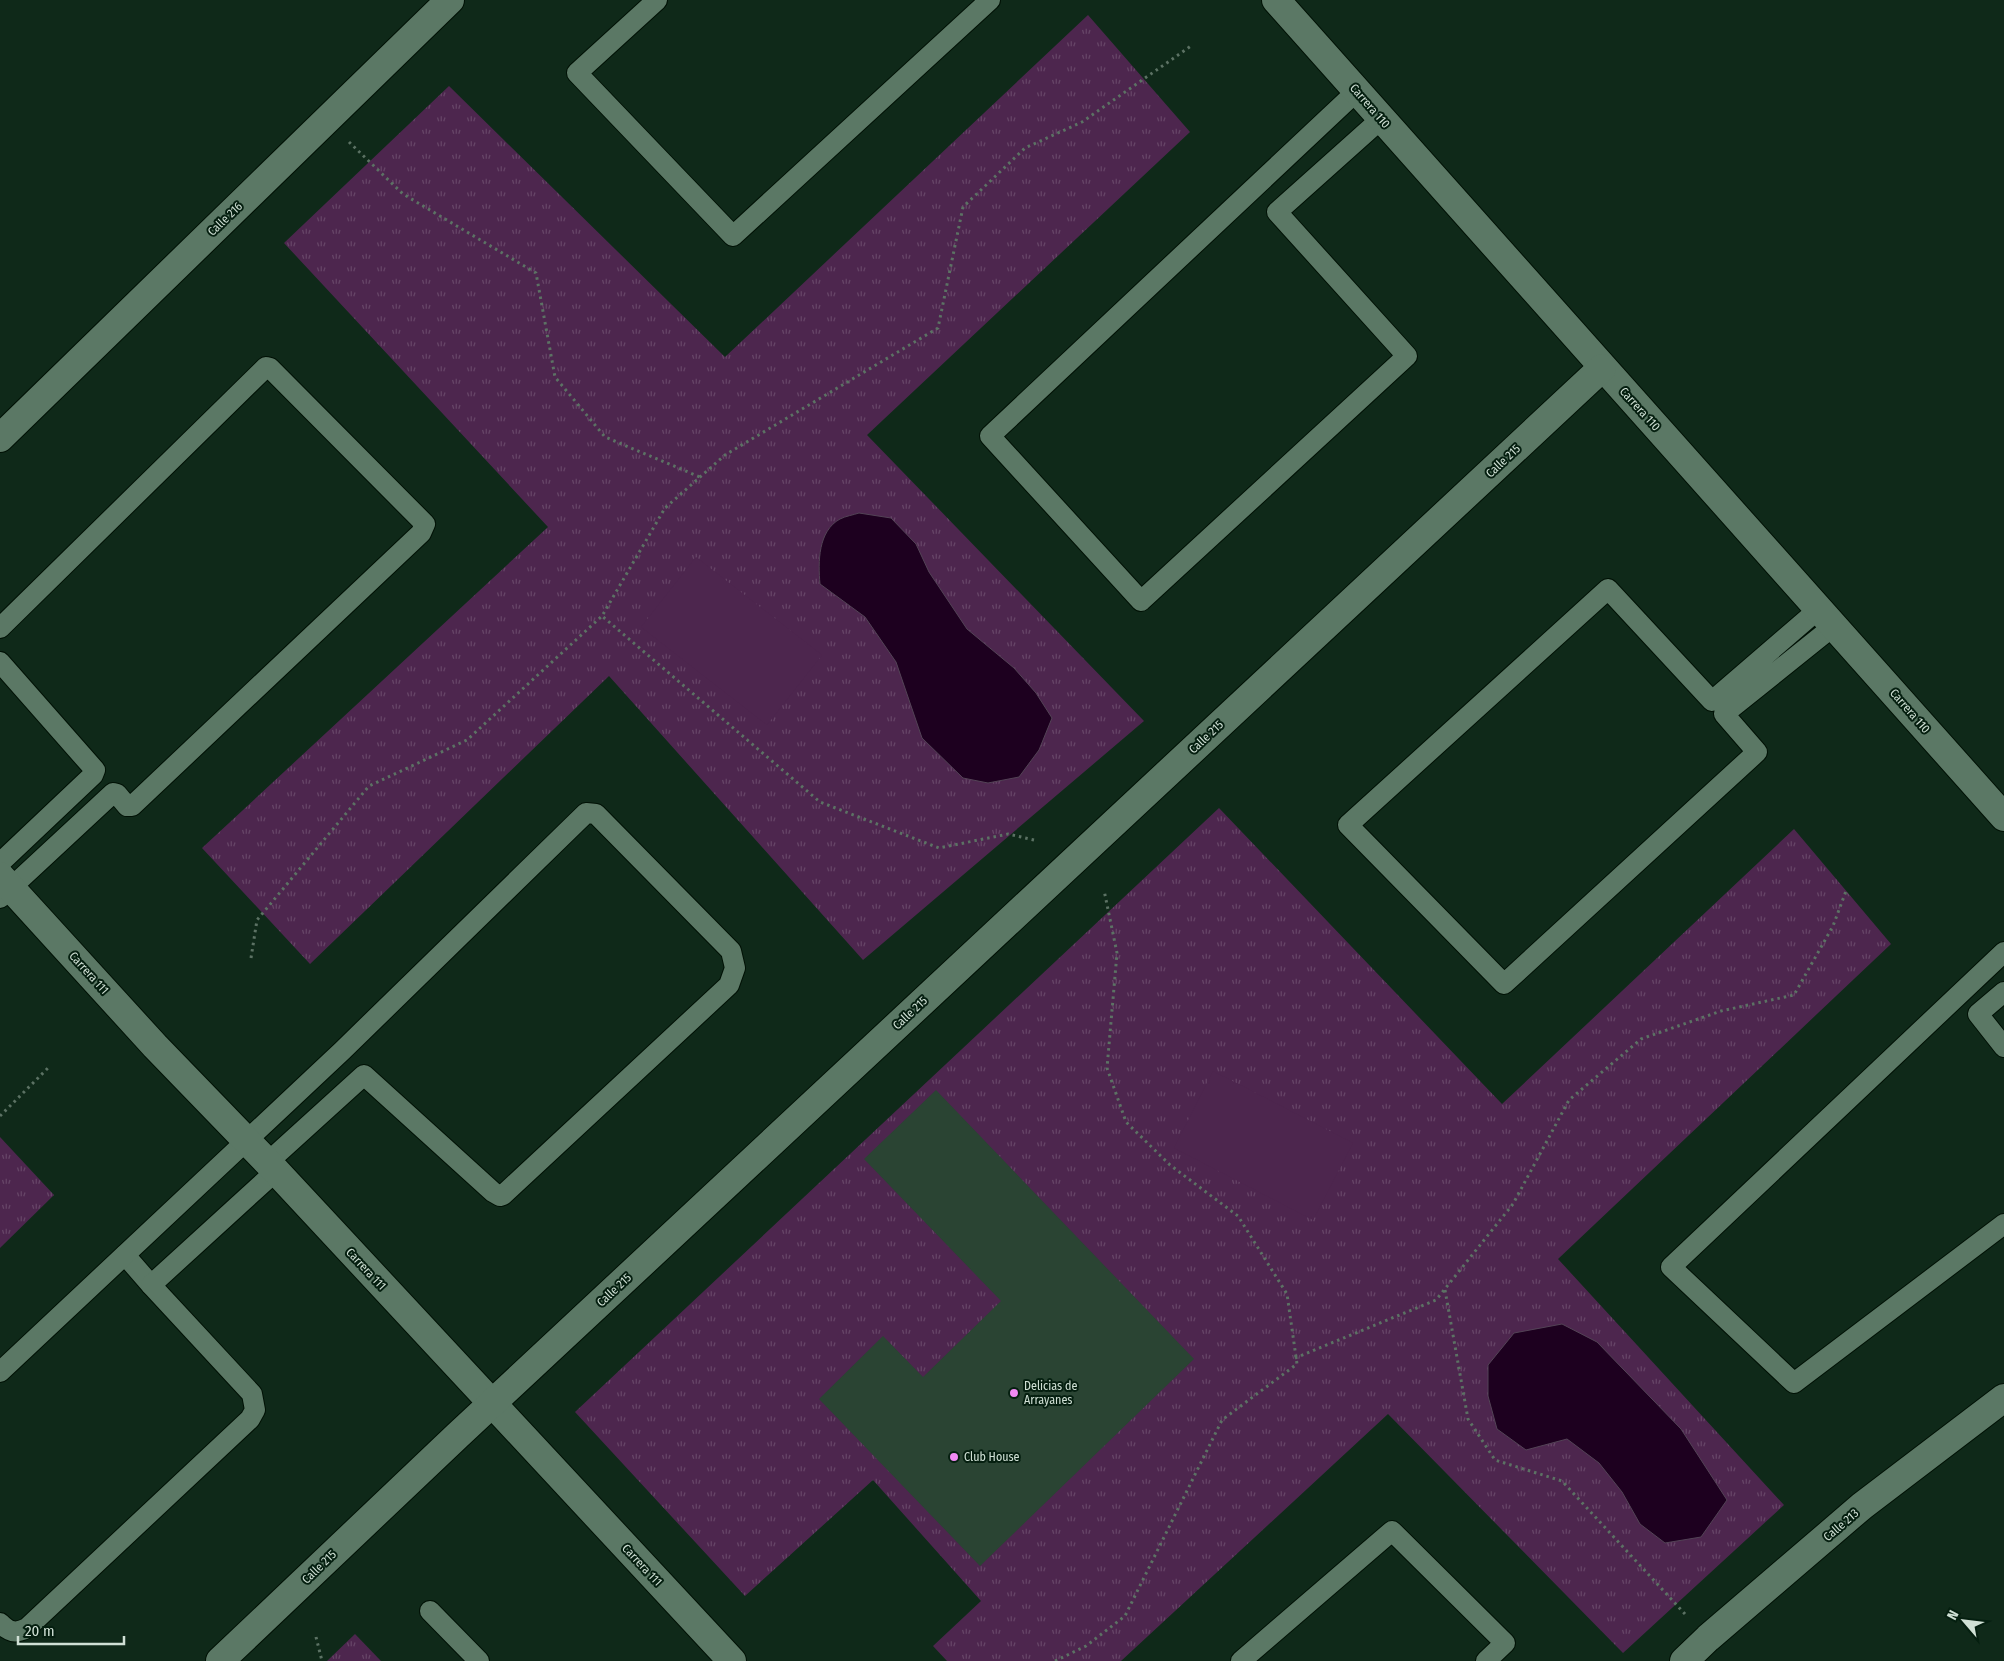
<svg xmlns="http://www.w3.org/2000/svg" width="2004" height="1661" font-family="'Fira Sans Condensed',sans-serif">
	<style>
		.grass { fill: url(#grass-tufts) }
		.pitch { fill: #4d264e }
		.water { fill: #1d001f; stroke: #534356 }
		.building { fill: #2a4433 }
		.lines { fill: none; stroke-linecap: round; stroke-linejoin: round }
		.service-casing { stroke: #001105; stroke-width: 22 }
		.minor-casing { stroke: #001105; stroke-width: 30 }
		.path { stroke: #5c7264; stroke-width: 3; stroke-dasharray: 2.5 4; stroke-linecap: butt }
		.service { stroke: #5b7865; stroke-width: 20 }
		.minor { stroke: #5b7865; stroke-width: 28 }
		.poi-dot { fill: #f18af4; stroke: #051f10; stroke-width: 2 }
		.labels { text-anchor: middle; stroke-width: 4; stroke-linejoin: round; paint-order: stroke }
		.street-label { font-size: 12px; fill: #d0e0d5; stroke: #051f10 }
		.poi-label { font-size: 12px; fill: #d0e0d5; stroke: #051f10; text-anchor: start }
	</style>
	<defs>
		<pattern id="grass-tufts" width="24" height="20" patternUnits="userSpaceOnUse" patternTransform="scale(1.25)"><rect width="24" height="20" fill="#4d264e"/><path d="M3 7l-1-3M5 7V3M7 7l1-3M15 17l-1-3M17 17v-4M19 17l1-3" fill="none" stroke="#664567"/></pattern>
	</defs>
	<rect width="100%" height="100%" fill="#0f2919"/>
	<g class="grass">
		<path d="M1088 15 1190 132 867 435 1144 721 863 960 609 676 310 964 202 848 548 527 284 243 449 86 725 357Z"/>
		<path d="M1219 808 1502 1104 1794 829 1891 944 1558 1259 1784 1505 1623 1653 1388 1414 1121 1661H947L933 1646 981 1601 873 1480 745 1596 575 1412Z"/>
		<path d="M0 1137 54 1195 0 1248Z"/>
		<path d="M355 1634 381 1661H327Z"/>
	</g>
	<g class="pitch">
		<path d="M696 557 822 655 767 725 641 627Z"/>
		<path d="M1213 1071 1353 1143 1313 1220 1174 1148Z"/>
	</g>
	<g class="water">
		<path d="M859 513 891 518 916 544 929 572 967 629 1014 668 1036 693 1052 718 1039 750 1019 777 988 783 963 778 922 738 896 662 865 617 820 584C818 562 818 531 840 519 846 516 853 515 859 513Z"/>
		<path d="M1562 1324 1597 1342 1681 1429 1727 1500 1701 1537 1665 1543 1640 1524 1622 1492 1599 1463 1567 1439 1526 1450 1497 1429 1488 1396V1365L1514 1333Z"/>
	</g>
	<path class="building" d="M936 1090 1194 1359 980 1566 819 1399 883 1336 923 1377 1001 1301 864 1159Z"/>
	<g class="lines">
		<g class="service-casing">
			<g id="service">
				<path d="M657 0 577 73 733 236 990 0"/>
				<path d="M1357 91 990 436 1141 601 1407 356 1277 212 1381 119"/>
				<path d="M1820 608 1712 701 1608 589 1348 825 1504 984 1757 752 1724 714 1835 625"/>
				<path d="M0 628 266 367 270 368 425 524 421 533 132 806H127L117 794 113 793 0 898"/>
				<path d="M0 662 95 770 93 775 0 863"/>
				<path d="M2004 952 1671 1267 1794 1383 2004 1224"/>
				<path d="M2004 992 1978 1014 2004 1047"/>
				<path d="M125 1255 151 1285"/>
				<path d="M0 1372 342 1051 586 813 596 814 731 951 735 968 729 985 503 1195 500 1196 493 1192 364 1075 267 1163"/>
				<path d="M430 1611 479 1661"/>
				<path d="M0 1623C9 1632 15 1634 27 1628L250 1419 255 1410 252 1394 151 1285 276 1171"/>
				<path d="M1241 1661 1392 1531 1505 1643 1486 1661"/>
			</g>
		</g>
		<g class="minor-casing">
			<g id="minor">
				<path d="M1276 0 2004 817"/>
				<path d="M0 438 450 0"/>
				<path d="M0 876 155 1046 276 1171 732 1661"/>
				<path d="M220 1661 457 1436 1602 368"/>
				<path d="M1684 1661 1708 1638 1862 1506 2004 1398"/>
			</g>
		</g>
		<g class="path">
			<path d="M349 142 403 194 536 273 555 377 605 437 700 477"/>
			<path d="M1034 840 1008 834 939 848 820 802 602 616 665 508 725 455 938 328 963 207 1025 148 1082 122 1191 46"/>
			<path d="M251 958 257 920 369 786 467 740 602 616"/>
			<path d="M0 1116 48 1068"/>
			<path d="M1445 1290 1468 1419 1495 1460 1562 1481 1685 1614"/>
			<path d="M1295 1358 1436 1300 1513 1204 1569 1100 1641 1039 1721 1011 1794 995 1833 926 1846 891"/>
			<path d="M316 1637 322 1661"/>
			<path d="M1055 1661 1086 1646 1125 1616 1222 1420 1297 1364 1287 1294 1238 1216 1170 1165 1126 1122 1107 1068 1117 953 1104 890"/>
		</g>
		<use href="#service" class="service"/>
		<use href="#minor" class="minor"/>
	</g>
	<g class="poi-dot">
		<circle cx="1014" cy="1393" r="5"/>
		<circle cx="954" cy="1457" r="5"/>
	</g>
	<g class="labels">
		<g class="street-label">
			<text transform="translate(1370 106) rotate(49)" y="4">Carrera 110</text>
			<text transform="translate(225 219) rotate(-44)" y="4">Calle 216</text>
			<text transform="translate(1640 409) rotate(48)" y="4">Carrera 110</text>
			<text transform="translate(1503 461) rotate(-43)" y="4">Calle 215</text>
			<text transform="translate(1910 711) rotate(49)" y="4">Carrera 110</text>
			<text transform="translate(1206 737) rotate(-43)" y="4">Calle 215</text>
			<text transform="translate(89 973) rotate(48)" y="4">Carrera 111</text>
			<text transform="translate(910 1013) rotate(-43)" y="4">Calle 215</text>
			<text transform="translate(366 1269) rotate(47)" y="4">Carrera 111</text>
			<text transform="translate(614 1290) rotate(-43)" y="4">Calle 215</text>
			<text transform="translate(1841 1525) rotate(-41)" y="4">Calle 213</text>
			<text transform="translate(642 1565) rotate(47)" y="4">Carrera 111</text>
			<text transform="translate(319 1567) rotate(-44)" y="4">Calle 215</text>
		</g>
		<g class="poi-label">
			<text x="1024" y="1390">Delicias de<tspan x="1024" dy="14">Arrayanes</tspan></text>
			<text x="964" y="1461">Club House</text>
		</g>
	</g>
	<g transform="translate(1964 1621) rotate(298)" stroke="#051f10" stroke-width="4" paint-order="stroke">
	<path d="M0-4L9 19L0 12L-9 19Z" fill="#d0e0d5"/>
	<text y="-8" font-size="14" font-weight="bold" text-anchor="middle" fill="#d0e0d5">N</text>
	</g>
	<path d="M18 1636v8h106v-8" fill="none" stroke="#d0e0d5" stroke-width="2.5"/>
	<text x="25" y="1636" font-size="15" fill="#d0e0d5" stroke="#051f10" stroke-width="4" paint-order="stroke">20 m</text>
</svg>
